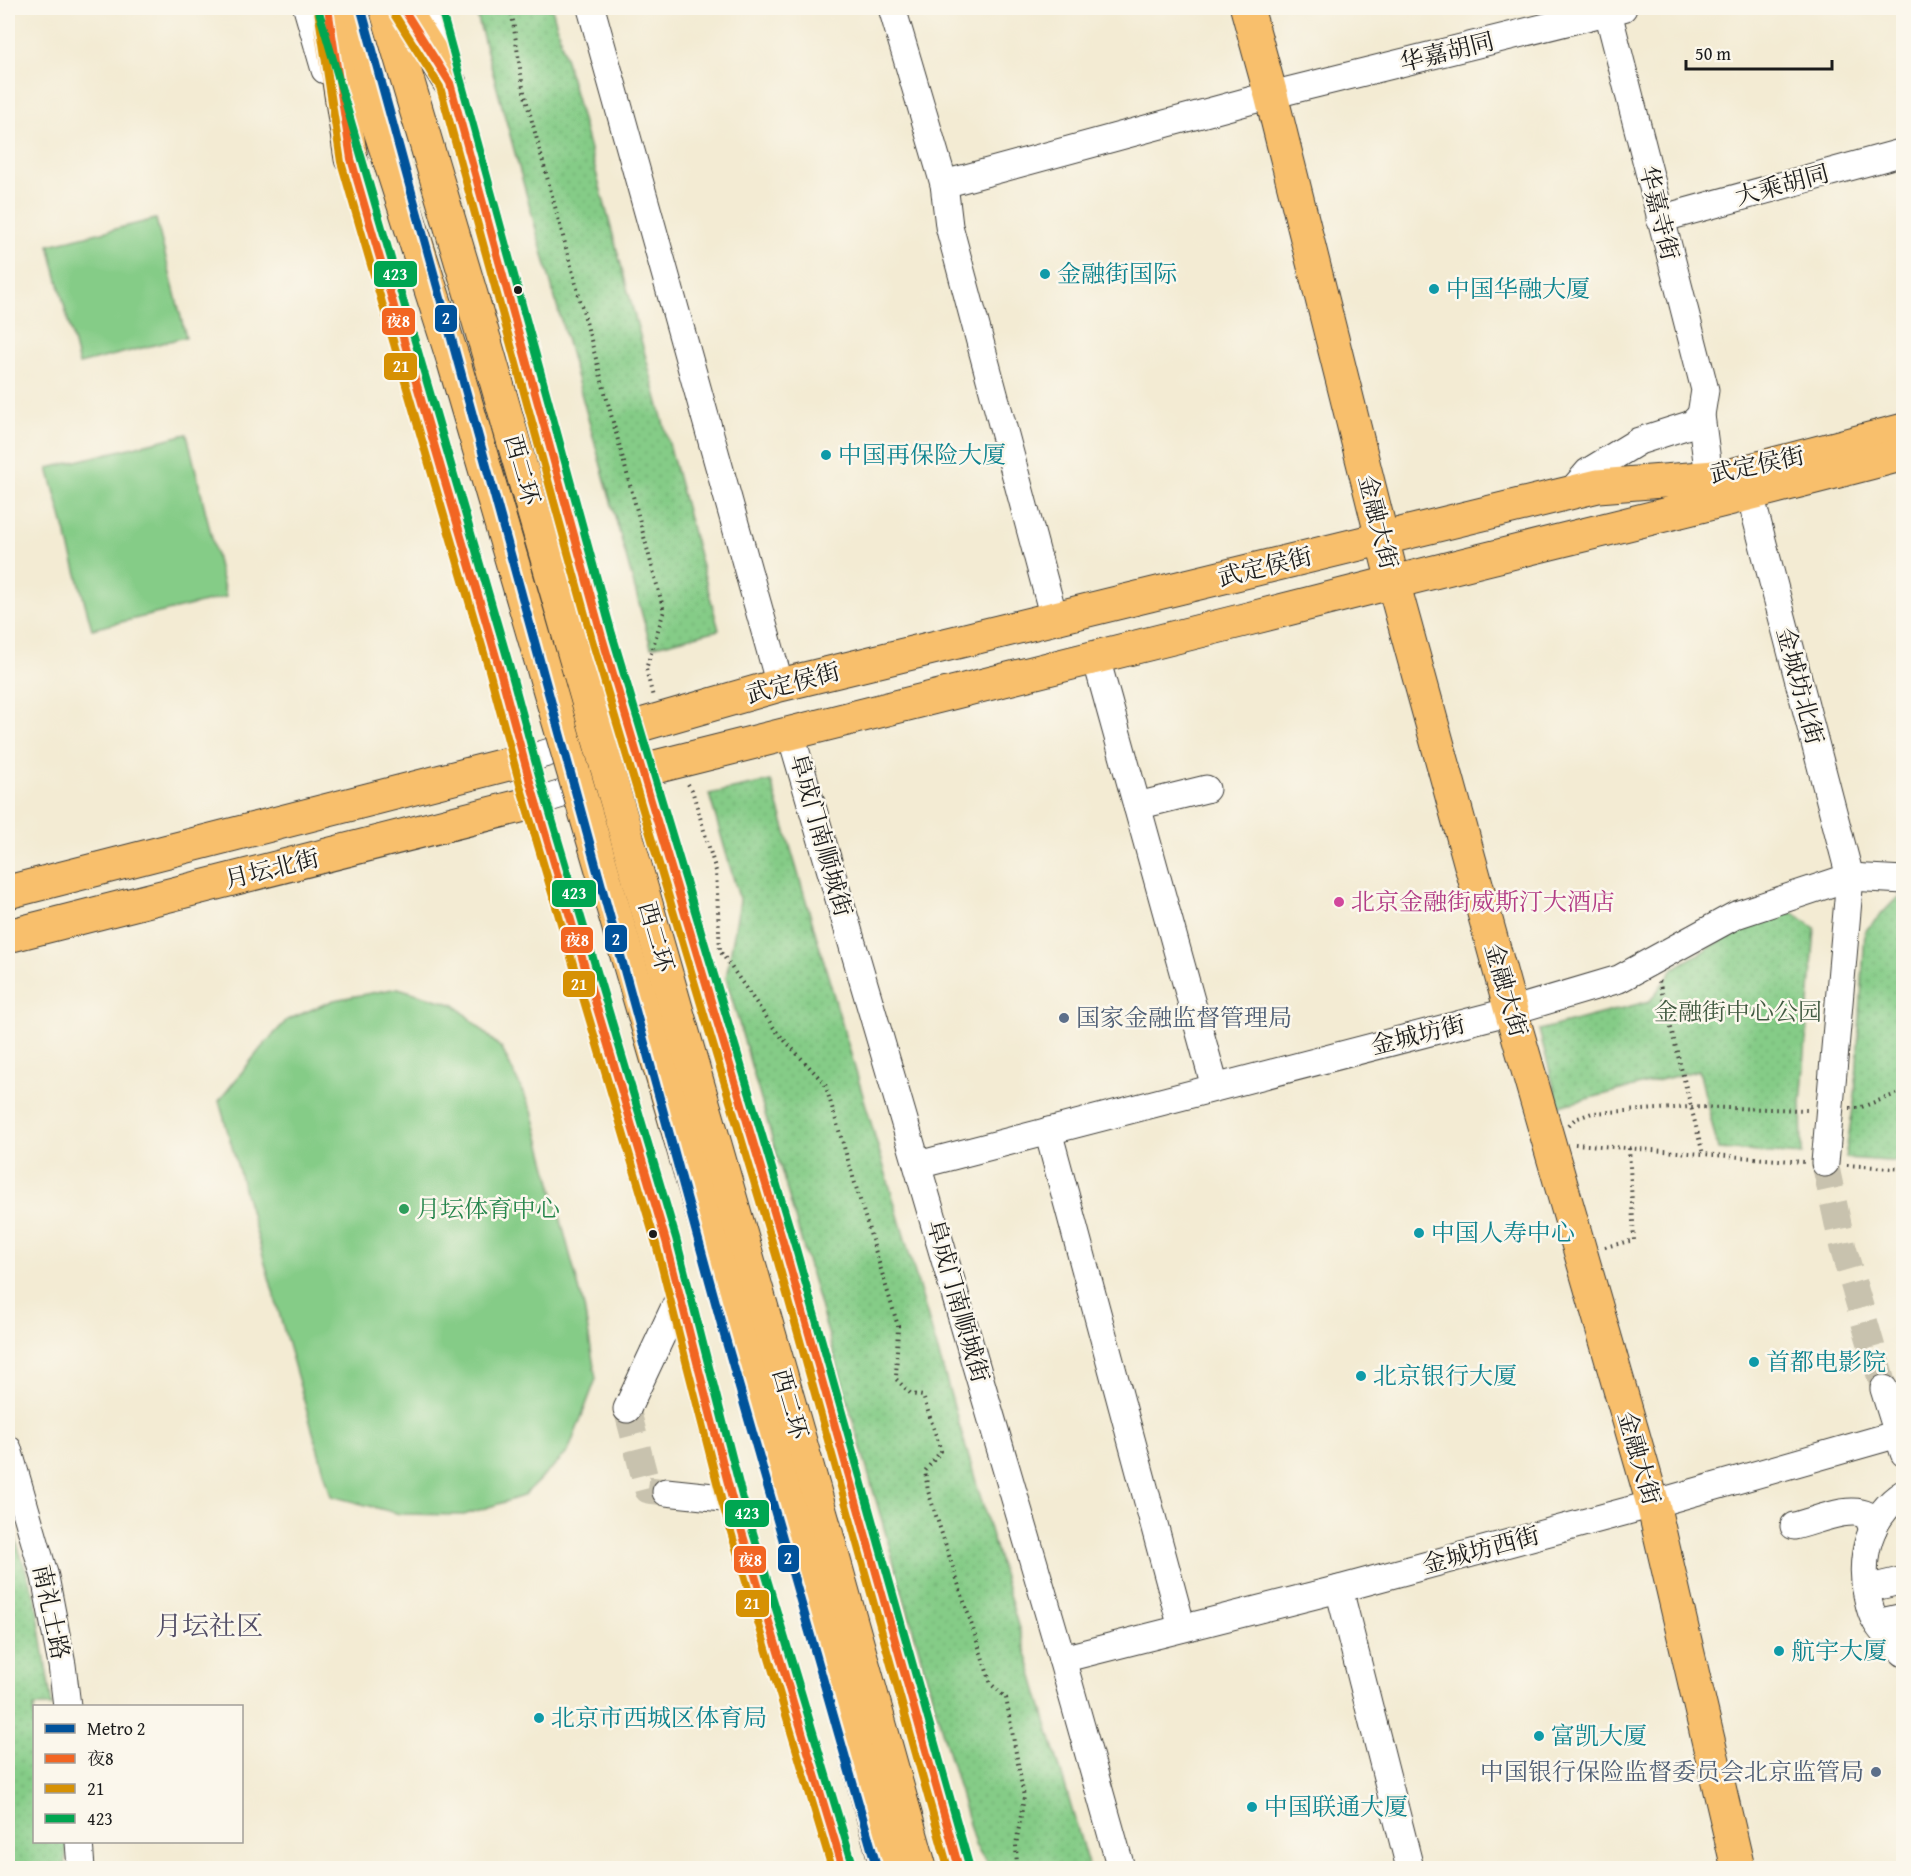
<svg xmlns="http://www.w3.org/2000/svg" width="1911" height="1876" font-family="'Gentium Book Plus','Noto Serif SC',serif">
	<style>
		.grass { fill: url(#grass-dots); stroke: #507452; stroke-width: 1.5 }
		.pitch { fill: #85cc87; stroke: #507452; stroke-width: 1.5 }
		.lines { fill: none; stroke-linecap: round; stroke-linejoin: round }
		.minor-tunnel { stroke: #c8c2ae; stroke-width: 27; stroke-dasharray: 27 14; stroke-linecap: butt }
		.minor-casing { stroke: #3c3b37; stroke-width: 29 }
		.major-casing { stroke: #3c3b37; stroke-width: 35 }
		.highway-casing { stroke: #3c3b37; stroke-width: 35 }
		.path { stroke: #3c3b37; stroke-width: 4; stroke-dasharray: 1.5 4.5; stroke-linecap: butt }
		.minor { stroke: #fff; stroke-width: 27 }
		.major { stroke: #f8bf6c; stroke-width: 33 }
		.highway { stroke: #f8bf6c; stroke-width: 33 }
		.highway-bridge-casing { stroke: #3c3b37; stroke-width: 35; stroke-linecap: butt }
		.highway-bridge { stroke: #f8bf6c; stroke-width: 33 }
		.bus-1-casing { stroke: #fbf7ec; stroke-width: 12 }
		.bus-2-casing { stroke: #fbf7ec; stroke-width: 12 }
		.bus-3-casing { stroke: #fbf7ec; stroke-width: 12 }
		.bus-1 { stroke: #f26522; stroke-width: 8 }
		.bus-2 { stroke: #d69104; stroke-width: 8 }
		.bus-3 { stroke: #00a651; stroke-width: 8 }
		.metro-1-casing { stroke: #fbf7ec; stroke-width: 14 }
		.metro-1 { stroke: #00529b; stroke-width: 9 }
		.culture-dot { fill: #0f9aa8; stroke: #fbf7ec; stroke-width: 2 }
		.bus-dot { fill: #1c1c1c; stroke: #fbf7ec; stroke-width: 2 }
		.hotel-dot { fill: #d1479c; stroke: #fbf7ec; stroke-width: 2 }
		.service-dot { fill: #5c6f8a; stroke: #fbf7ec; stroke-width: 2 }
		.leisure-dot { fill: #2e9e5b; stroke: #fbf7ec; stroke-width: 2 }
		.labels { text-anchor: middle; stroke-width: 5; stroke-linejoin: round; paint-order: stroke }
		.street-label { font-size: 24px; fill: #1c1c1c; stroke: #fbf7ec }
		.culture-label { font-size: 24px; fill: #0d838f; stroke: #fbf7ec; text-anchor: start }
		.hotel-label { font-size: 24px; fill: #b23c85; stroke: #fbf7ec; text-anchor: start }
		.park-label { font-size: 24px; fill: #415a41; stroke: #fbf7ec }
		.service-label { font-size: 24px; fill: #4e5e75; stroke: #fbf7ec; text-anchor: start }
		.leisure-label { font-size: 24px; fill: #27864d; stroke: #fbf7ec; text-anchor: start }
		.quarter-label { font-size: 27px; fill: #524d66; stroke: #fbf7ec }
		.line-badge { stroke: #fbf7ec; stroke-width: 2 }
		.badge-label { font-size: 16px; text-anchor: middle; font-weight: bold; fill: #fff }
	</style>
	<defs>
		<pattern id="grass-dots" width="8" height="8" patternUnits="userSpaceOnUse" patternTransform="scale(1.5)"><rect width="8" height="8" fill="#85cc87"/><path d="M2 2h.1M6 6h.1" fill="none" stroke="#72af74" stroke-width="1.8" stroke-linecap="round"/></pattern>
	</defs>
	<rect width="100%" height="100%" fill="#fbf7ec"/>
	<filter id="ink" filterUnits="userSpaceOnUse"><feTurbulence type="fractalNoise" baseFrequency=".0167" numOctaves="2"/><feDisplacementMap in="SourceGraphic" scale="12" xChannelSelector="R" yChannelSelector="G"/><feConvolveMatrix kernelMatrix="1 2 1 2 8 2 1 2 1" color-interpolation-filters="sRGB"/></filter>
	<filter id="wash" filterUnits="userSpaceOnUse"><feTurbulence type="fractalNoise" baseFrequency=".008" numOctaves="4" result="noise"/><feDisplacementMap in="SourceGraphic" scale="24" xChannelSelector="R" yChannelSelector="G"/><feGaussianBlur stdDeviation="1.35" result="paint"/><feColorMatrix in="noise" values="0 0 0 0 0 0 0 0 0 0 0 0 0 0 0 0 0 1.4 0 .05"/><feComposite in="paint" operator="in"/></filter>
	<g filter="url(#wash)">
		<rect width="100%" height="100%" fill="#f3ebd3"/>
		<g class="grass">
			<path d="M475 8H552L719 630 651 647Z"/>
			<path d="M771 781 1089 1868H990L975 1845 726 978 740 901 709 794Z"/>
			<path d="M1897 898H1904L1903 1162 1845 1158 1855 1096 1865 931Z"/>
			<path d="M1792 912 1815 928 1801 1104 1802 1155 1718 1149 1699 1070 1559 1106 1539 1030 1650 1001 1674 968 1755 921Z"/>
			<path d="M8 1517 36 1601 52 1706H34V1842H67L65 1868H8Z"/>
		</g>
		<g class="pitch">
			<path d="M156 219 186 337 79 364 49 245Z"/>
			<path d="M187 434 226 597 92 629 48 468Z"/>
			<path d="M398 988 455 1005 502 1049 532 1111 584 1307 596 1379 568 1452 523 1496 464 1515 400 1514 331 1496 219 1101 261 1048 287 1020 334 1000Z"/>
		</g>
	</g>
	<g filter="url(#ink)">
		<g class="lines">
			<g class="minor-tunnel">
				<path d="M1825 1163 1843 1248 1884 1389"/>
				<path d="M627 1409 648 1490 666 1492"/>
			</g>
			<g class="minor-casing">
				<g id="minor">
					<path d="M307 8 325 70"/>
					<path d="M430 8 602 637 786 1252 959 1868"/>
					<path d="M591 8 780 685"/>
					<path d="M892 8 944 184 949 226 1054 618"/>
					<path d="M1608 12 1705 390 1701 415 1709 477"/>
					<path d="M345 138 499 667 530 782 666 1241 732 1499 843 1868"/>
					<path d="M944 184 1271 95 1623 8"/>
					<path d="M1660 219 1904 152"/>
					<path d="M1570 493 1588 472 1639 441 1692 424 1701 415"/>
					<path d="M1750 494 1850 877 1825 1163"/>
					<path d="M1096 658 1215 1087"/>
					<path d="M791 735 1062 1659 1121 1868"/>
					<path d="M524 760 586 741"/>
					<path d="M536 802 598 783"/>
					<path d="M1137 806 1206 789"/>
					<path d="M1048 1131 1182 1628"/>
					<path d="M918 1165 1511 1011 1619 979 1736 915 1850 877 1904 880"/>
					<path d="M1884 1389 1904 1453"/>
					<path d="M627 1409 680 1296"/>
					<path d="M8 1449 45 1577 62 1665 67 1706"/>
					<path d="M666 1492 732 1499"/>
					<path d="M1904 1493C1869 1515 1859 1558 1867 1595 1869 1603 1870 1611 1874 1618 1881 1631 1892 1643 1904 1653"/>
					<path d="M1794 1526C1814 1522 1848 1505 1867 1515L1873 1529"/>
					<path d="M1339 1589 1410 1868"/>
					<path d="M1866 1589 1904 1580"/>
					<path d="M1877 1623 1904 1617"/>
					<path d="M1062 1659 1339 1589 1653 1504 1898 1434"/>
					<path d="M79 1842 81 1868"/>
				</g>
			</g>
			<g class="major-casing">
				<g id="major">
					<path d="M1247 8 1271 95 1393 582 1511 1011 1653 1504 1738 1868"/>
					<path d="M630 728 780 685 1598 486 1728 476 1904 430"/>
					<path d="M643 770C892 710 1141 646 1390 583 1561 540 1733 499 1904 454"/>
					<path d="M8 892 524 760"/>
					<path d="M8 936 536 802"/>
				</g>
			</g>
			<g class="highway-casing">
				<g id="highway">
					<path d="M341 8 453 359"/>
					<path d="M386 8 485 342"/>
					<path d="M403 8 450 83"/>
					<path d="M331 30 351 159"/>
					<path d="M824 1525 920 1868"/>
					<path d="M796 1535 887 1868"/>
				</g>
			</g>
			<g class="path">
				<path d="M511 8 523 88 664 611 646 669 653 697"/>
				<path d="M688 784 692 790 716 871 720 951 776 1031 825 1084 898 1326 896 1379 911 1394 923 1396 941 1451 925 1471 928 1491 991 1684 1006 1698 1024 1797 1016 1845 1017 1868"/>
				<path d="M1659 981 1703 1154"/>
				<path d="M1850 1108H1859L1904 1091"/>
				<path d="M1569 1125 1575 1119 1592 1113 1691 1107 1807 1110"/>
				<path d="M1575 1144 1804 1162"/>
				<path d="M1847 1165 1904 1169"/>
				<path d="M1605 1247 1634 1240 1629 1148"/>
				<path d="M1885 1868 1904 1863"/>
			</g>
			<use href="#minor" class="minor"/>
			<use href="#major" class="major"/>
			<use href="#highway" class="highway"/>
			<g class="highway-bridge-casing">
				<g id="highway-bridge">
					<path d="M485 342 824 1525"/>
					<path d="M453 359 796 1535"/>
				</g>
			</g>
			<use href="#highway-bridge" class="highway-bridge"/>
			<g class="bus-1-casing">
				<g id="bus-1">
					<path d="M328 8 351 159 499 667 530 782 666 1241 732 1499 843 1868"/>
					<path d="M403 8 450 83 602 637 786 1252 959 1868"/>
				</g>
			</g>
			<g class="bus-2-casing">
				<g id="bus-2">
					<path d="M318 10 341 162 489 670 520 785 656 1244 722 1502 832 1868"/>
					<path d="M394 14 440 87 592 640 776 1255 948 1868"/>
				</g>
			</g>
			<g class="bus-3-casing">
				<g id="bus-3">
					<path d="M318 8 509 664 540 779 676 1238 742 1496 853 1865"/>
					<path d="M441 8 612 634 796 1249 969 1865"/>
				</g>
			</g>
			<use href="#bus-1" class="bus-1"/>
			<use href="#bus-2" class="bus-2"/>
			<use href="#bus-3" class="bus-3"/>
			<g class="metro-1-casing">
				<path id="metro-1" d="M361 8 723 1330 877 1868"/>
			</g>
			<use href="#metro-1" class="metro-1"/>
		</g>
	</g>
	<g class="culture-dot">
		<circle cx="1045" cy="274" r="6"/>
		<circle cx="1434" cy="289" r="6"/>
		<circle cx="826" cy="455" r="6"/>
		<circle cx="1419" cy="1233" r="6"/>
		<circle cx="1754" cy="1362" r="6"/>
		<circle cx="1361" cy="1376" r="6"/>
		<circle cx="1779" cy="1651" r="6"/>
		<circle cx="539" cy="1718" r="6"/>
		<circle cx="1539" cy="1736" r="6"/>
		<circle cx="1252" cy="1807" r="6"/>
	</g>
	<g class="bus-dot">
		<circle cx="518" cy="290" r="5"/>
		<circle cx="653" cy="1234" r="5"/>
	</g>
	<circle class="hotel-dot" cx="1339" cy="902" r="6"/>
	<g class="service-dot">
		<circle cx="1064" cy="1018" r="6"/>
		<circle cx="1876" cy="1772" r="6"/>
	</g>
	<circle class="leisure-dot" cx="404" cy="1209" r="6"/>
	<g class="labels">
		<g class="street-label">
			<text transform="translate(1447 52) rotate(-14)" y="8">华嘉胡同</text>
			<text transform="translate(1782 185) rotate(-15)" y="8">大乘胡同</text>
			<text transform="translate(1659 213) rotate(76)" y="8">华嘉寺街</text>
			<text transform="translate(1757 465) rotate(-12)" y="8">武定侯街</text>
			<text transform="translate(522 470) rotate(74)" y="8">西二环</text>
			<text transform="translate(1378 522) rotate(76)" y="8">金融大街</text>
			<text transform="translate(1265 567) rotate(-14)" y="8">武定侯街</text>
			<text transform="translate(793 683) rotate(-15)" y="8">武定侯街</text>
			<text transform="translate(1800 686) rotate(75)" y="8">金城坊北街</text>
			<text transform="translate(821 835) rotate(74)" y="8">阜成门南顺城街</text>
			<text transform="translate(272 869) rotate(-14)" y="8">月坛北街</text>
			<text transform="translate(656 937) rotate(74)" y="8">西二环</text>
			<text transform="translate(1506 990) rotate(74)" y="8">金融大街</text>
			<text transform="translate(1418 1035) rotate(-14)" y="8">金城坊街</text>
			<text transform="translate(958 1301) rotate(74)" y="8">阜成门南顺城街</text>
			<text transform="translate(790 1404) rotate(74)" y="8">西二环</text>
			<text transform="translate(1639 1458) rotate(74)" y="8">金融大街</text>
			<text transform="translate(1481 1550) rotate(-15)" y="8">金城坊西街</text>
			<text transform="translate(51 1612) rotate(78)" y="8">南礼士路</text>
		</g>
		<g class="culture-label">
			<text x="1057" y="282">金融街国际</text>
			<text x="1446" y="297">中国华融大厦</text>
			<text x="838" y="463">中国再保险大厦</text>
			<text x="1431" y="1241">中国人寿中心</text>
			<text x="1766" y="1370">首都电影院</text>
			<text x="1373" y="1384">北京银行大厦</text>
			<text x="1791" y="1659">航宇大厦</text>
			<text x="551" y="1726">北京市西城区体育局</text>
			<text x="1551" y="1744">富凯大厦</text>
			<text x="1264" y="1815">中国联通大厦</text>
		</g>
		<g class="hotel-label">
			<text x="1351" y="910">北京金融街威斯汀大酒店</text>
		</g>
		<g class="park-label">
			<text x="1738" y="1020">金融街中心公园</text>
		</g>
		<g class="service-label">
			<text x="1076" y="1026">国家金融监督管理局</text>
			<text x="1864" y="1780" text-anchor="end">中国银行保险监督委员会北京监管局</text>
		</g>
		<g class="leisure-label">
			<text x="416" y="1217">月坛体育中心</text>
		</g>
		<g class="quarter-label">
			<text x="209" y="1635">月坛社区</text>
		</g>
	</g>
	<g class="line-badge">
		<rect x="373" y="260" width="45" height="28" rx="6" fill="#00a651"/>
		<rect x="434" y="304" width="24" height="29" rx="6" fill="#00529b"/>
		<rect x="381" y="307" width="35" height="29" rx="6" fill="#f26522"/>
		<rect x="383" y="352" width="35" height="29" rx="6" fill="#d69104"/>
		<rect x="551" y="879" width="46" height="29" rx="6" fill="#00a651"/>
		<rect x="604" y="924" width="24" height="29" rx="6" fill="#00529b"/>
		<rect x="560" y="926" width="34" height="28" rx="6" fill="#f26522"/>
		<rect x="562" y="970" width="34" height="28" rx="6" fill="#d69104"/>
		<rect x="724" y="1499" width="46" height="29" rx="6" fill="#00a651"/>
		<rect x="777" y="1544" width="23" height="29" rx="6" fill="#00529b"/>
		<rect x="733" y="1545" width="34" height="29" rx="6" fill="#f26522"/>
		<rect x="735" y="1589" width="35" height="29" rx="6" fill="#d69104"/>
	</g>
	<g class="badge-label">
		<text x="395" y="280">423</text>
		<text x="446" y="324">2</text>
		<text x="398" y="327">夜8</text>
		<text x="401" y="372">21</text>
		<text x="574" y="899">423</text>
		<text x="616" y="945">2</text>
		<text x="577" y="946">夜8</text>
		<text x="579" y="990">21</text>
		<text x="747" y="1519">423</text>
		<text x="788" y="1564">2</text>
		<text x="750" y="1566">夜8</text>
		<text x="752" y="1609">21</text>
	</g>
	<rect width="1911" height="1876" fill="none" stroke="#fbf7ec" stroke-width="30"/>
	<rect x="33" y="1705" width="210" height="138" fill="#fbf7ec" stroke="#a29f99" stroke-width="1.5"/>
	<rect x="45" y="1724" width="30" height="9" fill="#00529b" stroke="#a29f99" stroke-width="1.5"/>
	<text x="87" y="1735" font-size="18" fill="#1c1c1c">Metro 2</text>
	<rect x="45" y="1754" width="30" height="9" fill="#f26522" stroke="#a29f99" stroke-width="1.5"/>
	<text x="87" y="1765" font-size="18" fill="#1c1c1c">夜8</text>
	<rect x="45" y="1784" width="30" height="9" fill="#d69104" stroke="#a29f99" stroke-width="1.5"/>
	<text x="87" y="1795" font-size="18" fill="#1c1c1c">21</text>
	<rect x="45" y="1814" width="30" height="9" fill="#00a651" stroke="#a29f99" stroke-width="1.5"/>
	<text x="87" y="1825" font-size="18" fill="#1c1c1c">423</text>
	<path d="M1686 60v9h146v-9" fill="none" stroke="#1c1c1c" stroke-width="3"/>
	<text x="1695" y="60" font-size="18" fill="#1c1c1c" stroke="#fbf7ec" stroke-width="4.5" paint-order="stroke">50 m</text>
</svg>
